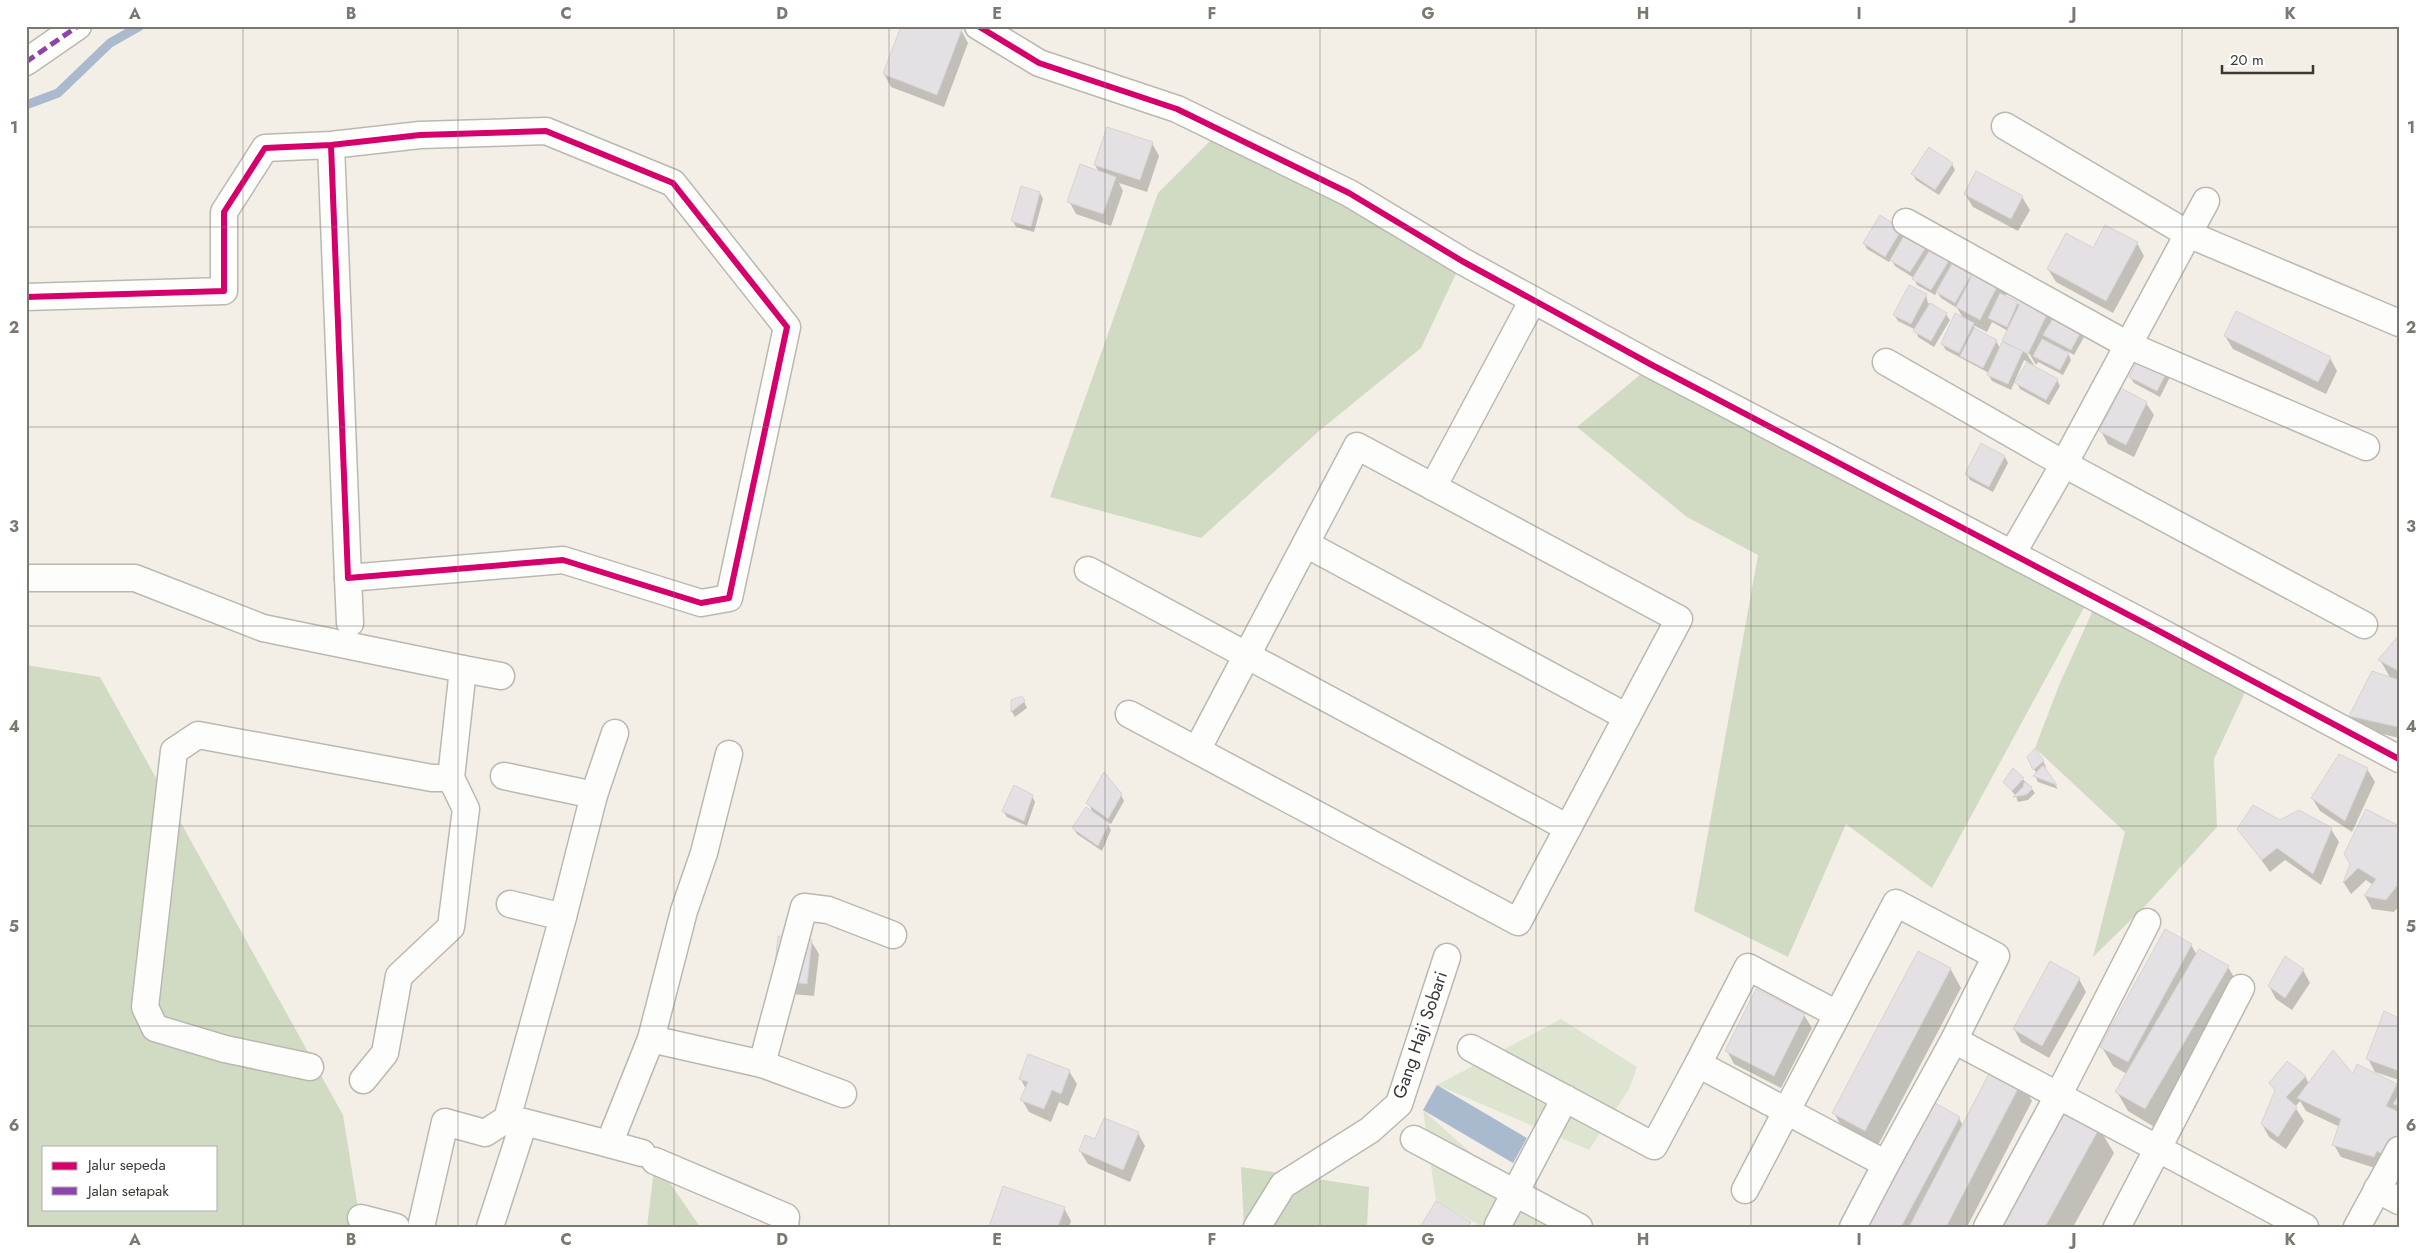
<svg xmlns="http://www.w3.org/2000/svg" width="2425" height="1253" font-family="Jost,sans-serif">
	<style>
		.green { fill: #dde5d1 }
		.forest { fill: #d1dbc3; fill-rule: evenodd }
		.water { fill: #aabace }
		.shadow { fill: #0003; fill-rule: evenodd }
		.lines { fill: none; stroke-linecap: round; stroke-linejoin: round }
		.stream { stroke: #aabace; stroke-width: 9 }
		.building { fill: #e4e0e4; stroke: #d6d4d2 }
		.street-casing { stroke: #bbb8b1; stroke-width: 29 }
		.street { stroke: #fdfdfb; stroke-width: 26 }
		.quiet { stroke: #8e44ad; stroke-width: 5; stroke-dasharray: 10 5; stroke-linecap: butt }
		.cycleway-casing { stroke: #fff; stroke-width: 9 }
		.cycleway { stroke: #d6006c; stroke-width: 6 }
		.grid { fill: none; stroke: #7b7871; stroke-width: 1; stroke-opacity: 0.55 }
		.labels { text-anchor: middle; stroke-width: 5; stroke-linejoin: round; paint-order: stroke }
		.street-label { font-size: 18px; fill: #3b3832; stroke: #fff }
		.neatline { fill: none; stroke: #7b7871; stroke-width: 2 }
		.grid-label { font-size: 16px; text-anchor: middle; font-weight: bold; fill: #7b7871 }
	</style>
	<rect width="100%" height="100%" fill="#f3efe6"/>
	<g class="green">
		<path d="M1561 1019 1637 1067 1629 1089 1589 1150 1437 1085Z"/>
		<path d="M1423 1110 1554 1227H1483L1436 1201Z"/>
	</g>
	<g class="forest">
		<path d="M1217 134 1462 261 1421 348 1319 431 1201 538 1050 497 1158 193Z"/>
		<path d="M1652 365 2091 595 1932 888 1846 824 1788 957 1694 911 1758 555 1687 517 1577 427Z"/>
		<path d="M2094 608 2247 688 2214 759 2217 827 2147 904 2093 957 2125 832 2035 748 2060 683Z"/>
		<path d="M26 665 100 677 343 1115 361 1227H26ZM44 1147H216V1209H44Z"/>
		<path d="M655 1161 700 1227H647Z"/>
		<path d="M1241 1167 1369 1187 1367 1227H1244Z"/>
	</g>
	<path class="water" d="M1437 1085 1527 1138 1513 1163 1423 1110Z"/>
	<g class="shadow">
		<path d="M961 30 968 43 944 107 891 87 884 74Z"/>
		<path d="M1152 143 1159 156 1147 192 1119 183 1123 191 1111 226 1076 214 1069 201 1099 172 1095 165Z"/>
		<path d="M1952 164 1955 170 1939 195 1916 180 1913 174Z"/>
		<path d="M1040 193 1043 199 1034 232 1016 227 1013 221Z"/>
		<path d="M1965 194 2022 197 2030 210 2018 231 1973 207Z"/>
		<path d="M1880 217 1949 260 1952 265 1972 279 1978 268 2008 292 2005 297 2018 303 2020 307 2025 295 2081 331 2084 337 2074 355 2067 351 2071 360 2063 375 2038 362 2036 365 2026 348 2024 349 2035 367 2057 380 2060 386 2049 405 2020 389 2017 383 2028 362 2024 360 2011 390 1992 381 1987 372 1946 350 1942 344 1964 319 1957 308 1941 298 1937 292 1935 295 1917 285 1914 278 1895 266 1891 259 1889 262 1867 249 1864 243ZM1992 322 2008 331 2003 341 2006 345 2000 348 1996 341 1977 331 1973 325 1987 332Z"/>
		<path d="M2137 243 2144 256 2113 313 2056 282 2048 269 2094 249Z"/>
		<path d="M1926 295 1928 303 1946 314 1950 320 1934 347 1918 337 1916 330 1898 321 1894 315Z"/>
		<path d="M2225 336 2330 358 2337 371 2326 394 2233 349Z"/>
		<path d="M2141 357 2170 377 2160 397 2134 383 2130 377Z"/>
		<path d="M2146 403 2154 415 2134 457 2108 444 2101 431Z"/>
		<path d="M1982 445 2005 457 2008 463 1993 492 1970 480 1967 474Z"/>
		<path d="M2399 637V738L2358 728 2351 716 2391 679 2380 660Z"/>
		<path d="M1022 697 1027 708 1015 717 1012 712V701Z"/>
		<path d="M2043 761 2046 767 2044 769 2058 789 2038 782 2035 776 2037 774 2034 769Z"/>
		<path d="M2367 769 2375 782 2352 832 2320 811 2312 798Z"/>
		<path d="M2013 770 2032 788 2026 791V795L2032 789 2035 793 2028 800 2018 802 2016 796 2004 782Z"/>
		<path d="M1121 795 1124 801 1111 824 1105 820 1111 830 1102 851 1077 834 1073 828 1094 814 1088 803Z"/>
		<path d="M1032 796 1035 802 1027 826 1007 817 1003 811Z"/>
		<path d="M2280 822 2331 829 2339 842 2321 885 2285 860 2270 872 2239 829Z"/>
		<path d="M2399 827V906L2394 912 2372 909 2365 896 2373 885 2366 880 2351 894 2344 883 2352 864Z"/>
		<path d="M2165 931 2191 945 2197 955 2228 967 2239 986 2156 1128 2128 1111 2117 1092 2127 1074 2113 1066 2102 1047Z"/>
		<path d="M811 941 819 954 814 996 792 994Z"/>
		<path d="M1950 968 1961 988 1876 1149 1845 1132 1834 1113Z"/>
		<path d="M2303 970 2310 983 2292 1010 2276 999 2269 986Z"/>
		<path d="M2079 979 2086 992 2049 1058 2021 1042 2014 1029Z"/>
		<path d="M1804 1015 1812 1028 1781 1088 1734 1064 1727 1051Z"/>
		<path d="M2399 1019V1080L2375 1072 2368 1059Z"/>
		<path d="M1029 1055 1069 1071 1077 1084 1068 1106 1059 1102 1051 1122 1029 1112 1022 1100 1026 1089 1020 1078Z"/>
		<path d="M2305 1076 2309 1084 2353 1076 2396 1084 2399 1089V1161L2381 1170 2341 1157 2334 1145 2340 1127 2306 1111 2300 1101 2295 1107 2304 1121 2286 1149 2269 1137 2262 1124 2276 1092 2271 1083Z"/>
		<path d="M2021 1082 2032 1101 1967 1227H1860L1959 1118 1963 1126Z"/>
		<path d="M2099 1128 2114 1153 2073 1227H2001Z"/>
		<path d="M1138 1133 1145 1146 1130 1182 1088 1164 1080 1151 1096 1141Z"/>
		<path d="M1064 1208 1071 1221 1069 1227H990Z"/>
	</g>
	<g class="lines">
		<path class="stream" d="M26 105 58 93 110 43 140 26"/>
	</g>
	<g class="building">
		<path d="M901 26H954L962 29 937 95 883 74Z"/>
		<path d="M1107 127 1153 142 1140 180 1094 165Z"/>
		<path d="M1929 147 1953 163 1935 190 1911 174Z"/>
		<path d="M1080 164 1116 177 1103 214 1067 202Z"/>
		<path d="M1976 171 2023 196 2011 219 1964 194Z"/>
		<path d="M1021 186 1040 192 1031 227 1011 221Z"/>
		<path d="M1880 215 1902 229 1885 257 1863 243Z"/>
		<path d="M2105 225 2138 242 2106 301 2047 269 2066 233 2093 248Z"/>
		<path d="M1907 231 1928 244 1910 272 1890 260Z"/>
		<path d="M1931 248 1950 259 1931 290 1912 279Z"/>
		<path d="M1952 264 1971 275 1955 303 1936 292Z"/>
		<path d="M1977 266 2001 279 1980 320 1956 307Z"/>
		<path d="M1909 285 1927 294 1911 324 1893 315Z"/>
		<path d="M2000 293 2018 302 2007 327 1988 318Z"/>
		<path d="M2025 293 2051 306 2028 354 2002 341Z"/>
		<path d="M1930 303 1947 313 1931 341 1913 331Z"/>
		<path d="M2236 311 2331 357 2318 382 2224 336Z"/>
		<path d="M1955 313 1974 323 1959 353 1941 344Z"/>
		<path d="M2055 315 2082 330 2071 350 2043 335Z"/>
		<path d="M1974 328 1997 340 1983 368 1960 356Z"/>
		<path d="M2042 339 2069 353 2060 370 2033 356Z"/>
		<path d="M2002 342 2023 351 2008 384 1987 375Z"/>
		<path d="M2140 355 2168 370 2157 391 2129 377Z"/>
		<path d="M2027 362 2058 379 2046 400 2015 383Z"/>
		<path d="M2121 388 2147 402 2126 445 2099 431Z"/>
		<path d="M1981 443 2005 456 1989 487 1965 474Z"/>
		<path d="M2399 635V671L2378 660Z"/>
		<path d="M2372 671 2399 680 2398 727 2349 716Z"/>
		<path d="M1022 696 1025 701 1011 712V700Z"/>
		<path d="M2035 748 2044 761 2033 770 2027 757Z"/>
		<path d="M2339 754 2368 768 2345 821 2311 798Z"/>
		<path d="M2043 765 2057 785 2033 776Z"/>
		<path d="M2013 768 2024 778 2012 791 2003 782Z"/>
		<path d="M1104 772 1122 794 1108 819 1086 803Z"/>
		<path d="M2024 782 2032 787 2025 795 2013 797 2023 787Z"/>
		<path d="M1014 785 1033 795 1024 821 1002 811Z"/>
		<path d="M2253 805 2280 820 2299 810 2332 828 2313 874 2277 848 2262 860 2237 829Z"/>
		<path d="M1086 807 1109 823 1098 846 1072 828Z"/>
		<path d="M2366 809 2399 826V883L2386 900 2364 896 2376 879 2358 868 2343 883 2350 864 2344 854Z"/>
		<path d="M2165 929 2192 944 2128 1062 2100 1047Z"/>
		<path d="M778 936 812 940 807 984 785 981 773 985Z"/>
		<path d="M2199 949 2229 966 2145 1109 2115 1092Z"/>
		<path d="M1918 951 1951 968 1865 1131 1832 1113Z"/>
		<path d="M2285 956 2304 969 2285 998 2268 986Z"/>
		<path d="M2050 961 2080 978 2042 1046 2013 1029Z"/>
		<path d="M1756 989 1805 1014 1774 1076 1725 1051Z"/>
		<path d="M2384 1011 2399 1018V1071L2366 1059Z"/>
		<path d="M2333 1050 2353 1074 2357 1064 2397 1084 2386 1106 2399 1112V1135L2387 1157 2377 1151 2374 1157 2332 1145 2341 1119 2297 1098Z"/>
		<path d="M1028 1054 1070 1070 1061 1094 1052 1090 1044 1109 1020 1100 1028 1082 1019 1079Z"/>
		<path d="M2287 1061 2306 1076 2286 1097 2297 1107 2278 1137 2261 1124 2275 1090 2269 1083Z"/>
		<path d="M1993 1066 2022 1081 1946 1227H1909Z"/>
		<path d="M2399 1095V1106L2393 1104Z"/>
		<path d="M1928 1099 1960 1117 1901 1227H1859Z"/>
		<path d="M2067 1108 2100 1127 2045 1227H2000Z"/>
		<path d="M1104 1118 1139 1132 1123 1170 1079 1151 1085 1135 1095 1139Z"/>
		<path d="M1003 1186 1065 1207 1058 1227H989Z"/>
		<path d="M1436 1201 1471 1222 1468 1227H1420Z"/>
	</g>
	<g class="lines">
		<g class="street-casing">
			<g id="street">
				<path d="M978 26 1039 63 1177 109 1349 193 1462 261 1652 365 2144 623 2399 759"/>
				<path d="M26 62 78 26"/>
				<path d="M2005 126 2188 234 2399 323"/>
				<path d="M1906 222 2128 345 2366 447"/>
				<path d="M26 297 224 291V212L265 148 331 145 420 135 546 131 673 183 787 327 729 598 701 603 563 560 348 578 331 145"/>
				<path d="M1886 362 2064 464 2364 625"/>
				<path d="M1433 487 1533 300"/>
				<path d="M1306 544 1627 717"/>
				<path d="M2012 554 2064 464 2206 201"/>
				<path d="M1088 570 1568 828"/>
				<path d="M26 578H135L263 628 463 669 451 778 466 809 451 927 399 976 385 1053 363 1080"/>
				<path d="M348 578 350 623"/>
				<path d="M463 669 501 676"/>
				<path d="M1129 714 1518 922 1679 619 1357 446 1197 750"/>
				<path d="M504 776 594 795"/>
				<path d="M510 904 563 917"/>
				<path d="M1837 1014 1748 967 1698 1064 1886 1164 1954 1040 2305 1227"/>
				<path d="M651 1039 762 1064 843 1094"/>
				<path d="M1471 1048 1654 1146 1698 1064"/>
				<path d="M762 1064 804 907 828 910 893 935"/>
				<path d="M310 1067 225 1049 155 1028 145 1007 174 751 198 735 432 778H451"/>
				<path d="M507 1119 563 917 594 795 615 733"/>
				<path d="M1414 1139 1579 1227"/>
				<path d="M609 1144 642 1153"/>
				<path d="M655 1161 786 1217 785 1227"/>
				<path d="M2377 1189 2399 1201"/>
				<path d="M1745 1190 1896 903 1996 956 1954 1040"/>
				<path d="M361 1218 396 1227"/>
				<path d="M1498 1225 1565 1098"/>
				<path d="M421 1227 445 1122 485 1133 507 1119 523 1122"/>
				<path d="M490 1227 524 1122 609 1144 651 1039 684 911 704 853 729 754"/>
				<path d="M1257 1227 1283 1185 1370 1130 1399 1104 1447 957"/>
				<path d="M1853 1227 1886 1164"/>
				<path d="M1987 1227 2058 1096 2147 922"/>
				<path d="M2117 1227 2241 988"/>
				<path d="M2357 1227 2399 1150"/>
			</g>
		</g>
		<use href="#street" class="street"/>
		<path class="quiet" d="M26 62 78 26"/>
		<g class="cycleway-casing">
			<g id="cycleway">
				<path d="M978 26 1039 63 1177 109 1349 193 1462 261 1652 365 2144 623 2399 759"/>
				<path d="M26 297 224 291V212L265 148 331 145 420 135 546 131 673 183 787 327 729 598 701 603 563 560 348 578 331 145"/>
			</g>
		</g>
		<use href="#cycleway" class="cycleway"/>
	</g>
	<path class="grid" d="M243 26V1227M458 26V1227M674 26V1227M889 26V1227M1105 26V1227M1320 26V1227M1536 26V1227M1751 26V1227M1967 26V1227M2182 26V1227M26 227H2399M26 427H2399M26 626H2399M26 826H2399M26 1026H2399"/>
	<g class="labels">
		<g class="street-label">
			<text transform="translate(1420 1035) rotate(-71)" y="6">Gang Haji Sobari</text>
		</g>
	</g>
	<rect width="2425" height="1253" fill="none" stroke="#ffffff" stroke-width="55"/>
	<rect x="42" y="1146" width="175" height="65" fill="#ffffff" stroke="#b1afad"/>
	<rect x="52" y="1162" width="25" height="8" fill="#d6006c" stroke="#b1afad"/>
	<text x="88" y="1170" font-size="15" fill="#3b3832">Jalur sepeda</text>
	<rect x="52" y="1187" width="25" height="8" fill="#8e44ad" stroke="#b1afad"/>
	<text x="88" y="1196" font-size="15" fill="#3b3832">Jalan setapak</text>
	<path d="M2222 65v8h91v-8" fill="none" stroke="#3b3832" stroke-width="2.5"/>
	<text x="2230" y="65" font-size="15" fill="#3b3832" stroke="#ffffff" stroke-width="4" paint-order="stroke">20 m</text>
	<rect x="28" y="28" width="2370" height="1198" class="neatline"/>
	<g class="grid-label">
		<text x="135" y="19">A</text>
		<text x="351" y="19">B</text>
		<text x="566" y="19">C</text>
		<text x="782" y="19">D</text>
		<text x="997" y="19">E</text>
		<text x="1212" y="19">F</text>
		<text x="1428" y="19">G</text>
		<text x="1643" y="19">H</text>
		<text x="1859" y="19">I</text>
		<text x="2074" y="19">J</text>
		<text x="2290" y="19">K</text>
		<text x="14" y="133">1</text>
		<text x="2411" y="133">1</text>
		<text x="14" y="333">2</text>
		<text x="2411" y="333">2</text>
		<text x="14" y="532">3</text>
		<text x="2411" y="532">3</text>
		<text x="14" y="732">4</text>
		<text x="2411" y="732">4</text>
		<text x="14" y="932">5</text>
		<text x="2411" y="932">5</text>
		<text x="14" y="1131">6</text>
		<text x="2411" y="1131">6</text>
		<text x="135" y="1245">A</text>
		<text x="351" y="1245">B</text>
		<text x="566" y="1245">C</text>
		<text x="782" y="1245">D</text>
		<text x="997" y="1245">E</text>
		<text x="1212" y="1245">F</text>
		<text x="1428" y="1245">G</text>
		<text x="1643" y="1245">H</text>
		<text x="1859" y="1245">I</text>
		<text x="2074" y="1245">J</text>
		<text x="2290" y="1245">K</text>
	</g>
</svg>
